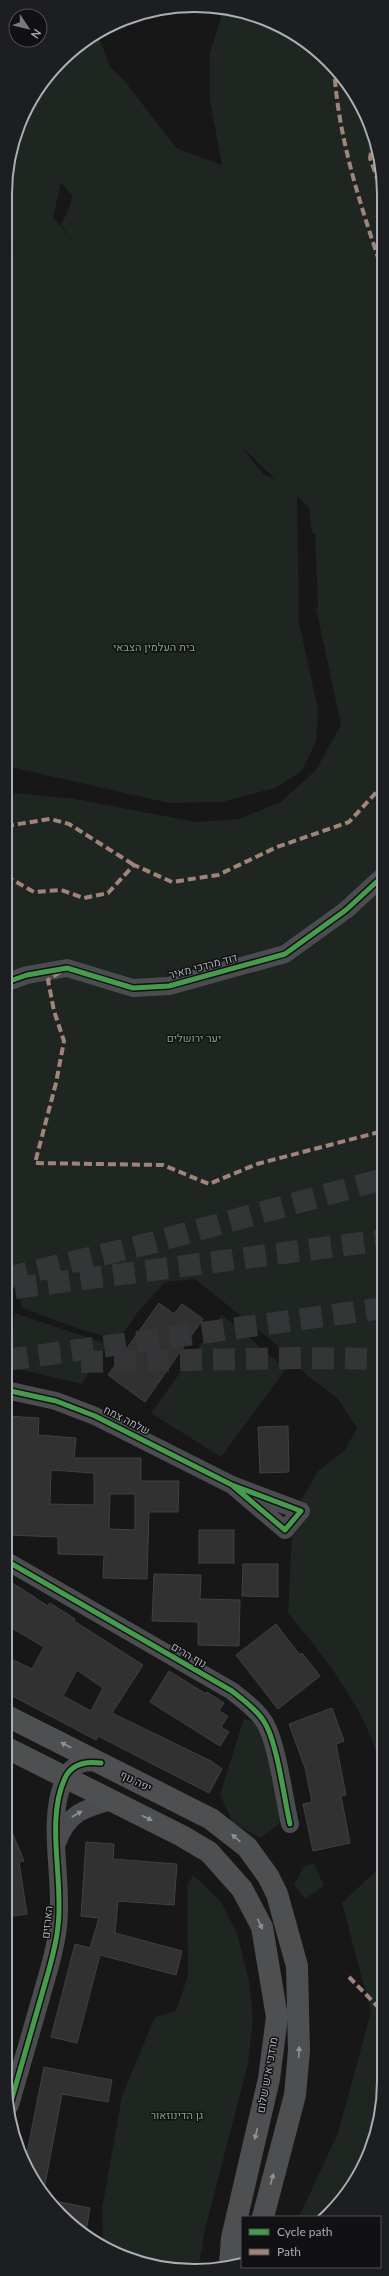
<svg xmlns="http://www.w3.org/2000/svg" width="389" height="2276" font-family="Lato,Heebo,sans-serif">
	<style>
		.green { fill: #1f2520; fill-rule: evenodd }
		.building { fill: #313132; stroke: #3f4043; fill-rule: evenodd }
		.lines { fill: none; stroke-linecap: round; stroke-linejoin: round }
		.highway-tunnel { stroke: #343537; stroke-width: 22; stroke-dasharray: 22 11; stroke-linecap: butt }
		.street { stroke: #4b4c4f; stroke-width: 18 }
		.primary { stroke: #4e4f51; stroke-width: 22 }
		.quiet { stroke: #a18479; stroke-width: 4; stroke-dasharray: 8 4; stroke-linecap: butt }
		.cycleway-casing { stroke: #111113; stroke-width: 8 }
		.cycleway { stroke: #469c4c; stroke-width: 5 }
		.oneway { fill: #8e9298 }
		.oneway2 { fill: #8d9198 }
		.labels { text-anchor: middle; stroke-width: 3; stroke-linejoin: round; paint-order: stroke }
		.park-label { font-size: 11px; fill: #82a081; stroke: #111113 }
		.street-label { font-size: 11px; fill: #a9aeb7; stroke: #111113 }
		.rim { fill: none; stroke: #a9aeb7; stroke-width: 2 }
	</style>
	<rect width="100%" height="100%" fill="#171717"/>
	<g class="green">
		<path d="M224 8 278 24 329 61 365 111 384 182 383 1779C372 1715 328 1662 288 1613L293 1514 318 1471 345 1450 357 1428 338 1399 308 1376 277 1345 195 1279 165 1282 138 1312 125 1331 113 1338 85 1331 22 1308 10 1257 6 1254V792L75 799 196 822 239 819 281 802 316 770 341 725 316 608H318L315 533H312L309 508 297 496 299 622 318 710 316 741 302 771 275 788 222 802 169 803 6 766 7 170 30 100 79 44 98 35 110 67 124 80 176 148 222 165 210 101V53ZM61 183 72 195 70 206 61 225 72 241 53 217ZM239 444 275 479 264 475Z"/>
		<path d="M15 1313 107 1344 82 1384 9 1367Z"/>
		<path d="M222 1315 286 1369 221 1457 151 1413Z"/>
		<path d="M244 1718 254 1723 264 1739 283 1821 260 1838 233 1823 220 1795Z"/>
		<path d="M383 1861 382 2106 359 2176 325 2217H299L338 2133 371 2012 342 1903 381 1866Z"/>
		<path d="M314 1864 324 1886 305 1899 294 1885 304 1866Z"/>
		<path d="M193 1875 220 1901 237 1933 249 1980 253 2019 248 2064 205 2229 198 2269 182 2271 122 2256 103 2244 102 2209 122 2096 155 2017 176 2011 188 1976 187 1886Z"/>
	</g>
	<g class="building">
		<path d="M159 1303 174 1314 182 1304 203 1319 145 1402 108 1375Z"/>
		<path d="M6 1416 39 1418 38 1435 76 1438 74 1458H141V1481H179L178 1512H149L147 1579 103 1578 104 1555 58 1554V1537L8 1535 9 1512H5ZM51 1470 94 1473V1505L50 1504ZM110 1494H135V1530L109 1529Z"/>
		<path d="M288 1426 289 1472 260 1473 258 1427Z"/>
		<rect x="199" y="1530" width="35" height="33"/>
		<path d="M243 1564H278V1597L242 1596Z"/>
		<path d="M154 1574 201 1575 200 1599 240 1600 239 1646 198 1645V1622L152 1621Z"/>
		<path d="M11 1582 48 1606 50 1603 75 1619 74 1621 143 1665 112 1713 211 1761 222 1769 209 1793 98 1736 96 1740 5 1692V1656L32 1669 44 1647 5 1624V1592ZM77 1670 103 1688 91 1711 63 1696Z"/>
		<path d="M276 1624 300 1655 302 1653 320 1676 278 1709 236 1655Z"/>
		<path d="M169 1671 206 1694 207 1692 224 1703 219 1711 228 1716 221 1727 229 1732 220 1746 150 1702Z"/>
		<path d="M332 1708 344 1741 336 1744 346 1795 341 1796 350 1843 313 1851 303 1804 312 1802 305 1768 289 1724Z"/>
		<path d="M5 1815 24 1861 19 1862 27 1914 5 1917Z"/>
		<path d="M86 1842 114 1844 113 1859 177 1864 174 1905 118 1901 115 1933 182 1951 176 1975 100 1955 77 2043 51 2037 75 1944 90 1948 99 1918 81 1916Z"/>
		<path d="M44 2067 112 2080 108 2102 62 2094 44 2190 25 2163Z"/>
		<path d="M50 2200 90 2208 86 2232 60 2215Z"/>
	</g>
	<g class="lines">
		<g class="highway-tunnel">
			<path d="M6 1278 147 1244 383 1179"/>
			<path d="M15 1288 383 1240"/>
			<path d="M6 1360 383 1308"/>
			<path d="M81 1362 301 1358 383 1359"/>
		</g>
		<g class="street">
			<path d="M6 984 10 981 27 975 67 968 133 988 169 986 285 954 346 910 383 876"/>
			<path d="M6 1390 56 1401 95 1416 232 1485 301 1511 285 1530 232 1485"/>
			<path d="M5 1560 232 1691C243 1700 255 1708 263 1720 277 1739 284 1799 290 1824"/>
			<path d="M58 1841C68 1813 85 1808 112 1801"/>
			<path d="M10 2105C21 2068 31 2031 42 1994 48 1972 56 1949 58 1926 64 1880 45 1821 65 1778 72 1763 86 1761 101 1763"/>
		</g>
		<g class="primary">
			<path d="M5 1715 211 1819 247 1847 268 1876 277 1894 297 1966 299 2051 295 2095 263 2217"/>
			<path d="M5 1747 182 1836 209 1852 242 1889 262 1927 277 2017 269 2079 232 2238 230 2264"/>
		</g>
		<g class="quiet">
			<path d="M334 67C338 139 361 207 384 275"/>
			<path d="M373 141 370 158 384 198"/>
			<path d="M6 826 50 819 69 824 134 865"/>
			<path d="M6 876 34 892 61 890 84 898 108 893 134 865 172 882 218 875 277 847 349 822 383 785"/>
			<path d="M60 972 48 980 54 1011 64 1041 56 1083 35 1163 163 1165 209 1184 257 1164 383 1131"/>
			<path d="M349 1977 382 2011"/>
		</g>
		<g class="cycleway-casing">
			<g id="cycleway">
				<path d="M6 984 10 981 27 975 67 968 133 988 169 986 285 954 346 910 383 876"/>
				<path d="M6 1390 56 1401 95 1416 232 1485 301 1511 285 1530 232 1485"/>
				<path d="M5 1560 232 1691C243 1700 255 1708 263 1720 277 1739 284 1799 290 1824"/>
				<path d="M10 2105C21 2068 31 2031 42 1994 48 1972 56 1949 58 1926 64 1880 45 1821 65 1778 72 1763 86 1761 101 1763"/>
			</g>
		</g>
		<use href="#cycleway" class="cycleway"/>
	</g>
	<defs><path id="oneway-solid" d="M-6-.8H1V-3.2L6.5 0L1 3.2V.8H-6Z"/></defs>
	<g class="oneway">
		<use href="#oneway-solid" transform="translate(66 1745) rotate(-153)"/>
		<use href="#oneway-solid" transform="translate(147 1818) rotate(26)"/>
		<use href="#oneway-solid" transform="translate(236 1838) rotate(-139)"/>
		<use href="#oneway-solid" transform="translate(260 1924) rotate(65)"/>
		<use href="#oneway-solid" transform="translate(299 2052) rotate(-87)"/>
		<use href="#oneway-solid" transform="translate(256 2134) rotate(103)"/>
		<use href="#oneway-solid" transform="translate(272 2179) rotate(-75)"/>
	</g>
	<use class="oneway2" href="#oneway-solid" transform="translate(77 1814) rotate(-30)"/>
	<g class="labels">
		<g class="park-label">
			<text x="154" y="651">בית העלמין הצבאי</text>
			<text x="194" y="1042">יער ירושלים</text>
			<text x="177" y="2119">גן הדינוזאור</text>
		</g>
		<g class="street-label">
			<text transform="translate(203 966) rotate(-15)" y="4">דוד מרדכי מאיר</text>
			<text transform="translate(127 1420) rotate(27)" y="4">שלמה צמח</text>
			<text transform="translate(189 1655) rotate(30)" y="4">נוף הרים</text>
			<text transform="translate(136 1781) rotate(26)" y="4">יפה נוף</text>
			<text transform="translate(47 1922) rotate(-84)" y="4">הארזים</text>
			<text transform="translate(267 2075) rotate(-80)" y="4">מרדכי איש שלום</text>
		</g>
	</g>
	<path d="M0 0H389V2276H0ZM194 12H195A182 182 0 0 1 377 194V2082A182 182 0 0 1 195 2264H194A182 182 0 0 1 12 2082V194A182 182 0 0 1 194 12Z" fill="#1d1e20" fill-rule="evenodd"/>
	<path class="rim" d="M194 12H195A182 182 0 0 1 377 194V2082A182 182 0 0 1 195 2264H194A182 182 0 0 1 12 2082V194A182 182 0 0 1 194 12Z"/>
	<rect x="241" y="2216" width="140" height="52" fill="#111113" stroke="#4e5055"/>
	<rect x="249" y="2229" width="20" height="6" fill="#469c4c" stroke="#4e5055"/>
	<text x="277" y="2236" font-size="12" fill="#a9aeb7">Cycle path</text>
	<rect x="249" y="2249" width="20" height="6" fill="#a18479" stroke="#4e5055"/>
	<text x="277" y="2256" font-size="12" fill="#a9aeb7">Path</text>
	<g transform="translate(28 28) rotate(125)"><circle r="19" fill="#111113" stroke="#4e5055"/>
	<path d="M0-3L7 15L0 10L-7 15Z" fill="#76797f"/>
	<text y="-6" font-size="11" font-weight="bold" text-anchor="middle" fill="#a9aeb7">N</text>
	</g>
</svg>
